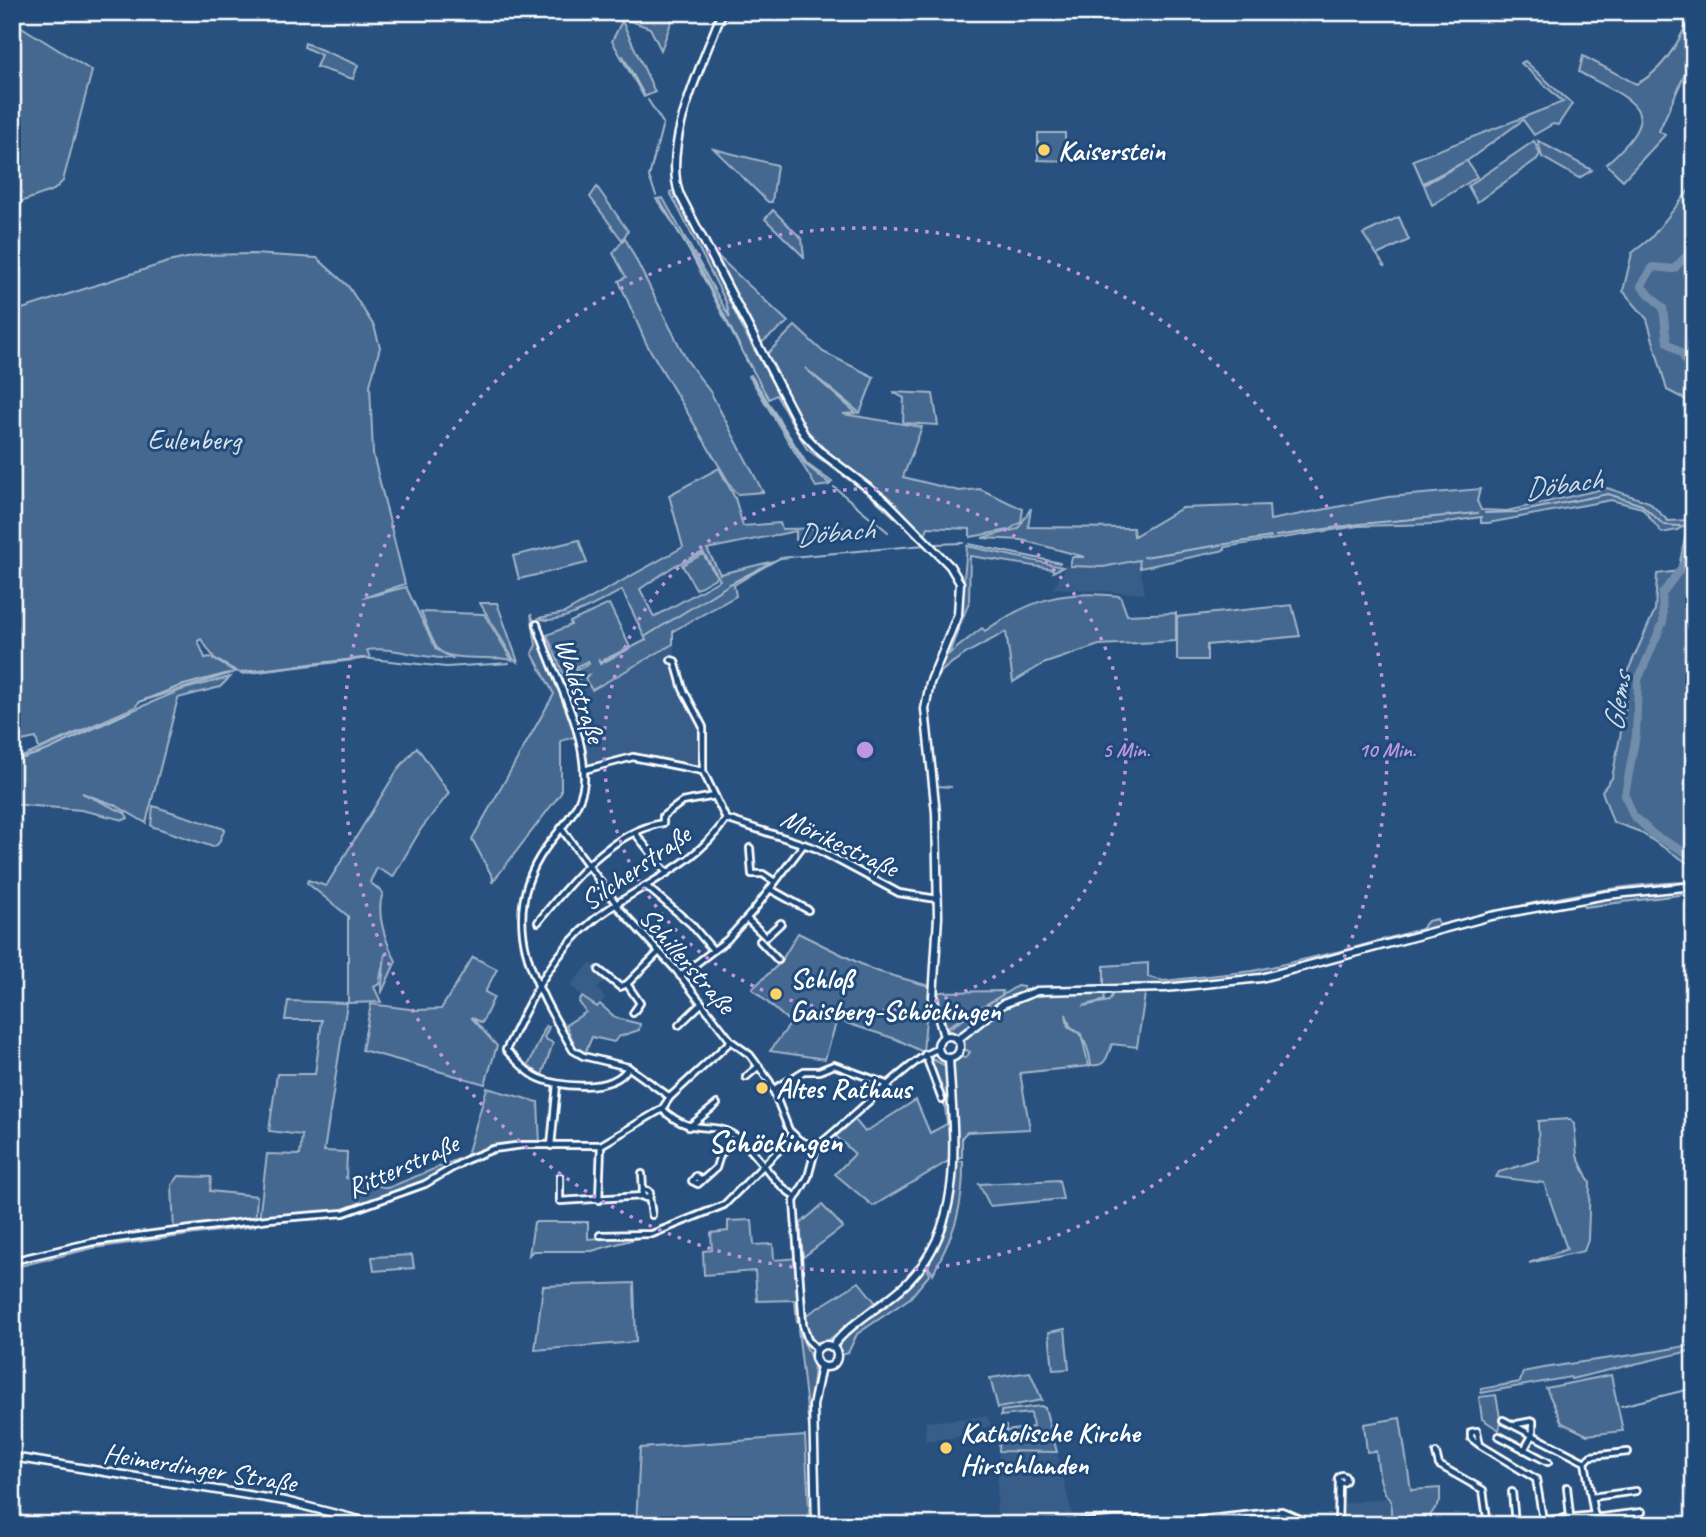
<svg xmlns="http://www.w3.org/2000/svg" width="1706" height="1537" font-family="Caveat,sans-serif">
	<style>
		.built { fill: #375d88 }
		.green { fill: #446890; stroke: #a2b4c8; stroke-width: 2; fill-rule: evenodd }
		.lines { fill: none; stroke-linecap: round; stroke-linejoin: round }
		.stream { stroke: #aabbcd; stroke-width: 2 }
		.river { stroke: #718dab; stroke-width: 8 }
		.street-casing { stroke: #fff; stroke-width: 10 }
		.secondary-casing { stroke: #fff; stroke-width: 11 }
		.street { stroke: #1f4a7a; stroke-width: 4.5 }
		.secondary { stroke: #1f4a7a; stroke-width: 6 }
		.ring { fill: none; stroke: #bd96df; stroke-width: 3.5; stroke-dasharray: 3.5 7 }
		.poi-dot { fill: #ffd166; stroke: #1f4a7a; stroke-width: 2.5 }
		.labels { text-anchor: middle; stroke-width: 6; stroke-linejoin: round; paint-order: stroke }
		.poi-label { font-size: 28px; font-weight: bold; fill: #fff; stroke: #1f4a7a; text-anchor: start }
		.park-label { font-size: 28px; fill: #dae1e9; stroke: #1f4a7a }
		.street-label { font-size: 28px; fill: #fff; stroke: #1f4a7a }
		.water-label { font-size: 30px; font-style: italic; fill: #d4dde6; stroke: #1f4a7a }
		.quarter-label { font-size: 32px; font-weight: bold; fill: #fff; stroke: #1f4a7a }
		.centre { fill: #bd96df; stroke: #1f4a7a; stroke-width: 3.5 }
		.ring-label { font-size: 21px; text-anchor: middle; font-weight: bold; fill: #bd96df; stroke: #1f4a7a; stroke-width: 6; stroke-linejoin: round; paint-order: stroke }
	</style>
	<rect width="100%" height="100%" fill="#28517f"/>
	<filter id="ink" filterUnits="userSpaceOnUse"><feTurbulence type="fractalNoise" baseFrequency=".0143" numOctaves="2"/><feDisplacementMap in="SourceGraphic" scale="14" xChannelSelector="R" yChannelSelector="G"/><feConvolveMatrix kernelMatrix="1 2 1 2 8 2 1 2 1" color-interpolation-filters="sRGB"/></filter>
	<g filter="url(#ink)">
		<g class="built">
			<path d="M1139 560 1145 594 1053 588 1066 567H1103Z"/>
			<path d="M673 644 683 689 703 727V771L633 757 584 770 575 727 562 688 585 679 592 690Z"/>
			<path d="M590 963 596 968 595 971 607 980 597 988 605 998 597 1007 570 986Z"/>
			<path d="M987 1416 991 1426 971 1429V1435L925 1441 926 1422Z"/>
			<path d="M999 1451 1057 1452 1073 1518 1029 1525H996Z"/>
			<path d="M1386 1498 1390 1502V1521L1340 1523V1504Z"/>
		</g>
		<g class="green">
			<path d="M623 12H675L661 50 650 28 625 19Z"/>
			<path d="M1692 12 1694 70 1688 67 1659 131 1665 135 1623 180 1606 164C1669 109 1634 102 1579 72L1583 56 1636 84C1663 72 1681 39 1692 12Z"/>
			<path d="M12 21 92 71 63 181 54 190 12 205Z"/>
			<path d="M622 21 655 92 644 97 612 41Z"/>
			<path d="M305 43 358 65 353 79 316 67 321 55 304 47Z"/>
			<path d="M1525 61 1572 104 1558 125 1553 124 1534 135 1523 120 1467 161 1477 177 1432 205 1424 185 1466 161 1423 183 1413 160 1563 102 1521 63Z"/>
			<path d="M1038 133H1065V161L1038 160Z"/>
			<path d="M1534 141 1540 154 1537 159 1477 202 1468 186Z"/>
			<path d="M1538 141 1592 170 1579 178 1542 157Z"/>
			<path d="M714 149 777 165 772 202H768Z"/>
			<path d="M1694 184V404L1667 390 1647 319 1623 291 1632 253 1651 238Z"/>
			<path d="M597 187 628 231 622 240 590 197Z"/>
			<path d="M676 190 743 329 802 436 880 499 913 534 871 496 807 449 776 395 769 399C730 334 702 260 656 199L663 198 730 318 726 302 670 192Z"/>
			<path d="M773 210 802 239 804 257 765 219Z"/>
			<path d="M1399 217 1409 240 1377 255 1385 267 1363 234Z"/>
			<path d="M625 238 686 359 711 393 763 492 738 494 734 491 646 343 619 281 626 277 613 253Z"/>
			<path d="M708 247 788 322 761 343 767 354 795 326 823 352 874 377 860 413 805 368 856 413 843 414 922 427 903 477 959 491 980 489 1023 509 1021 522 1009 530 970 537V529L928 527 924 538 818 447 805 433 751 329 756 331 749 326Z"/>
			<path d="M253 254 317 258 348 286 374 326 380 347 370 385 373 454 405 584 363 598 406 587 436 649 452 658C423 660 396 646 367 650L370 658 242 674 215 659 201 639 198 641 205 658 210 657 235 672 139 702 135 707 39 749 36 738 12 743V300L16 311 168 262 201 255Z"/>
			<path d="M751 375 807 464 832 482 829 485 816 487 749 376Z"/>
			<path d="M893 392 933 394 938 425 903 423 904 398Z"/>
			<path d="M719 468 735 498 743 526 780 523 782 529 840 528 874 533 796 540V531L707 549 720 574 774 561 734 585 736 596 673 631V644L592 690 585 679 588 675 569 683 564 681 562 677 589 664 588 661 563 673 547 635 571 625 570 622 609 604 630 647 600 662 598 659 600 664 646 640 622 590C605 599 555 628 539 618L564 613 683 547 669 495ZM703 552 720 580 654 617 640 589 674 566Z"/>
			<path d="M1607 488 1649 502 1668 521 1689 520 1694 501V524L1689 523 1694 525V763L1690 777 1694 782V867L1638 831 1613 822 1602 791 1612 778 1625 711 1626 675 1655 610 1657 574 1678 571 1688 524 1677 530 1662 533 1642 508 1611 500 1488 523H1481V517L1435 524 1358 526 1225 547V550L1140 568 1139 560 1103 567 1070 566 1072 557H1085L1022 540 982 538 1018 529 1031 508 1028 527 1133 528 1134 536 1182 508 1269 505 1270 520 1388 497 1480 489 1477 501 1481 510 1507 511Z"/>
			<path d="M579 540 587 563 519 579 513 556Z"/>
			<path d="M967 546 1063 567 1053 572V569L970 556 969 602 949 654 982 628 985 631C1032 598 1064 590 1120 596L1127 615 1176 613V641L1099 645 1043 664 1013 682 1006 632C988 642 947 661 937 677 920 702 934 758 937 786L952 787 936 786 927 714 932 684 961 611Z"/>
			<path d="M703 554 717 577 696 589 682 565Z"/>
			<path d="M480 603H497L518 662 514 660Z"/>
			<path d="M1292 605 1300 636 1207 645V660H1177V617Z"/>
			<path d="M421 612 484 614 512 660C493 655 447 663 437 648 430 637 426 623 421 612Z"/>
			<path d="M531 614 570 708 577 736 561 741V793L492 883 493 878 472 839 554 694 532 653 536 645Z"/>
			<path d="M230 677 220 687 178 698 146 823 115 805 82 793 125 813 128 818 124 820 81 810 12 804V761L181 690Z"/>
			<path d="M417 747 449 793 421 829 393 877 377 868 370 882 383 893C375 913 386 943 396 961L381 994 385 954 379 984 374 987 381 1002 348 1003V916L307 883 308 880 326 886 398 769Z"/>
			<path d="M153 806 225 829 218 844 213 847 151 826Z"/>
			<path d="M1694 882V886L1659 888 1491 916 1271 977 1146 988 1137 1047 1112 1044C1107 1057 1106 1067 1091 1065 1089 1048 1084 1035 1070 1026L1066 1014 1068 1027 1081 1034 1089 1066 1020 1073 1030 1129 967 1132 962 1137V1157L957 1158 954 1062 959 1057 966 1058 970 1052 964 1049 965 1039C1018 991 1036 994 1105 991L1104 1000 1083 1006 1109 1001 1115 989H1104V966L1148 963V977L1164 981 1253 971 1349 949 1421 929 1428 921 1437 919 1439 925C1521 905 1609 883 1694 882Z"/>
			<path d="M1694 889V893L1584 907 1585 902 1657 890Z"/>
			<path d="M798 933 873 970 929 986 923 1052 896 1039 837 1020 825 1059 770 1051 791 1023 752 989 780 963Z"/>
			<path d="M473 957 497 969 485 992 494 997 482 1023 471 1017 497 1046 485 1084 362 1050 371 1004 417 1010 441 1009Z"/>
			<path d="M1017 986 1024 987 1023 992C1000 1005 979 1021 957 1034L948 1029Z"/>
			<path d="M1003 991 1002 995 947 1027 940 1008 939 992Z"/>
			<path d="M582 997 597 1007 600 1004 616 1018 640 1024 639 1030 618 1037 614 1042 592 1037 585 1053 576 1048 566 1025 586 1012 579 1002Z"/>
			<path d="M288 1001 347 1003 324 1151 347 1152 346 1178 388 1188 463 1157 466 1162C418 1188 364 1211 309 1217L308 1211V1217L259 1220 267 1154 300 1155 302 1135 269 1131 277 1074H315L322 1020H285Z"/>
			<path d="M546 1026 549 1027 544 1038 553 1043 542 1075 528 1066Z"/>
			<path d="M930 1058 946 1066 950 1160 873 1206 835 1174 855 1154 836 1136 855 1120 865 1132 916 1100 930 1133 947 1124 944 1099Z"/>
			<path d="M487 1088 538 1102 540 1144H508L467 1155Z"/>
			<path d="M1570 1119 1574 1124 1577 1156 1590 1183 1588 1240 1584 1251 1529 1263 1567 1249 1544 1183 1496 1177 1499 1172 1539 1160 1538 1121Z"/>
			<path d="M953 1161H963C964 1208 954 1233 933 1274L925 1262 948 1213Z"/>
			<path d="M179 1176 211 1177 210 1191 257 1196 255 1226 93 1248 12 1268V1262L94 1243 174 1232 172 1185Z"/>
			<path d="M1059 1180 1063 1199 990 1206 979 1184Z"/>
			<path d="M822 1205 843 1227 803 1257 800 1224Z"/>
			<path d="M752 1220 754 1245 773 1244 774 1260 798 1258 797 1323 795 1300 757 1301 755 1271 704 1275 703 1251 712 1250 711 1233 728 1231V1221Z"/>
			<path d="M534 1222H588V1239L652 1234 592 1251H533L529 1255Z"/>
			<path d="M412 1255 414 1268 374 1271 372 1257Z"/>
			<path d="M926 1266 930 1274 910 1298 857 1334 848 1353 842 1355 838 1346 843 1339 897 1296Z"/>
			<path d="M859 1282 875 1302 825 1343 814 1342 804 1329 805 1316Z"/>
			<path d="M634 1283 636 1342 535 1350 543 1286Z"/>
			<path d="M798 1329 814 1365 809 1427Z"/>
			<path d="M1065 1329 1069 1369 1053 1370 1049 1332Z"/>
			<path d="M1694 1344V1350L1571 1379 1570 1377 1481 1393V1389L1520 1382 1523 1372C1580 1360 1637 1357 1694 1344Z"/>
			<path d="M1030 1372 1042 1400 998 1408 990 1378Z"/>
			<path d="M1611 1375 1623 1431 1587 1435 1562 1423 1546 1388Z"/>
			<path d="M1496 1395 1501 1423 1499 1430 1482 1419 1479 1397Z"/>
			<path d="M1041 1406 1045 1408 1057 1452 999 1451 1000 1427 1006 1426V1431L1033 1427 1031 1413 1001 1416V1411Z"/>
			<path d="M1400 1418 1411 1490 1440 1488V1501L1427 1520H1391V1501C1379 1490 1378 1467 1376 1451L1367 1452 1364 1424Z"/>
			<path d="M805 1436 810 1525H636L640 1448Z"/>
		</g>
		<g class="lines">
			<g class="stream">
				<path d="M623 56 644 95"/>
				<path d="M648 100 663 123 649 177 656 195"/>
				<path d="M659 199 690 252 750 367"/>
				<path d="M752 378 805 464 830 484"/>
				<path d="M834 487 888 532"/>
				<path d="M1485 513 1518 512 1608 494 1642 505 1664 525 1680 526"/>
				<path d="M1688 528H1694"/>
				<path d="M1276 536 1360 524 1477 513"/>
				<path d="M934 544 963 543"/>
				<path d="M969 544 1060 563"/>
				<path d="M1144 557 1271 537"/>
				<path d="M646 636 730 584 780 558 925 545"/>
				<path d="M242 672 362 658 446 667 509 663"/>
				<path d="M139 702 180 686 229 673"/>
				<path d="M12 762 48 750 131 711"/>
				<path d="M1621 1406 1694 1388"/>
			</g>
			<g class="river">
				<path d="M1694 235 1688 242V254L1674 269 1653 267 1641 286 1663 308 1667 342 1683 355 1694 381"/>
				<path d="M1694 532 1684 564 1662 594 1663 622 1638 680 1636 735 1625 795 1633 815 1654 835 1694 857"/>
			</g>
			<g class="street-casing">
				<g id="street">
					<path d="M537 624C552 675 586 726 584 781 582 809 560 828 545 849 496 919 535 986 573 1050L583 1056 628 1067 670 1097"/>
					<path d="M671 660 675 661 683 689 703 727V771L726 819"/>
					<path d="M584 770 633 757 703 771"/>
					<path d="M726 819 815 848 899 893 937 899"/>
					<path d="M561 828 615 902"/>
					<path d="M635 833 667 873"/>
					<path d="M750 848 752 874H763L775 882"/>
					<path d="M646 886 691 924 713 950"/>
					<path d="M770 889 808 910"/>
					<path d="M616 905 676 970 731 1041 750 1055 770 1082 789 1130 799 1140 816 1147"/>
					<path d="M747 919 766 937 781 923"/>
					<path d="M538 922C570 882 610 832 663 823V816L682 802 715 796"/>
					<path d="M760 941 778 960"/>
					<path d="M599 970 620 987 627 984"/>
					<path d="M680 976 727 940 754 910 804 844"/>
					<path d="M633 1013 640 1003 627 984 659 952"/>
					<path d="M679 1025 701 1004"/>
					<path d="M925 1054 942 1100"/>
					<path d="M628 1067C617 1093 555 1088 535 1076 524 1070 515 1059 506 1050 531 999 549 956 595 919 639 884 694 868 726 819"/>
					<path d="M746 1077 759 1066"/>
					<path d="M773 1090 804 1071H819L834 1065 889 1085"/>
					<path d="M662 1109C693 1138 708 1120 732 1134 757 1149 770 1182 795 1196"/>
					<path d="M689 1127 717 1104"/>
					<path d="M551 1146 557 1084"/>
					<path d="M816 1147 808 1177 794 1201 803 1325 808 1340 817 1349"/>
					<path d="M816 1147C841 1129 917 1053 938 1049"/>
					<path d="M642 1174 643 1190"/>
					<path d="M560 1177V1201L643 1196"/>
					<path d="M701 1181 696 1176 692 1181 698 1184 716 1168 720 1155 736 1138"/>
					<circle cx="646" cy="1194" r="4"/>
					<path d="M649 1196 652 1215"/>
					<path d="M599 1200 601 1145"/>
					<path d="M600 1235 652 1234 724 1205 794 1135"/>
					<path d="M12 1261 93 1242 268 1219 344 1213 425 1184 466 1160 493 1149 523 1145H601L662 1109 670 1097 731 1041"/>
					<path d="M1503 1420 1585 1462 1594 1514"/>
					<path d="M1517 1424 1533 1421V1434L1524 1450"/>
					<path d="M1499 1436 1548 1462"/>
					<path d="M1480 1445 1471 1438V1432L1477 1431 1480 1445 1536 1479 1543 1520"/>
					<path d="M1436 1453 1439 1465 1483 1490 1488 1525"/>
					<path d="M1585 1462 1591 1456 1628 1452"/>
					<circle cx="1342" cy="1479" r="4"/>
					<path d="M1567 1487 1570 1516"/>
					<path d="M1512 1492 1515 1523"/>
					<path d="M1592 1497 1636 1491"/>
					<path d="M1040 1525 1115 1520H1199L1282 1511 1315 1525"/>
					<path d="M1338 1525 1339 1482"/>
					<path d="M1498 1525 1595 1515"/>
					<path d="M1539 1525 1642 1512"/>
				</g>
			</g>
			<g class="secondary-casing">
				<g id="secondary">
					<path d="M722 12C704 61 662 142 679 193L804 434 821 452 887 502 950 566 960 583 958 614 930 683 925 709 936 813 938 917 933 998 944 1037"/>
					<circle cx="949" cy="1047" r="11"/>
					<path d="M957 1040 1003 1004 1037 991 1165 988 1261 978 1491 916 1606 895 1694 886"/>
					<circle cx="826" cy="1356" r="11"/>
					<path d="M832 1347C853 1319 885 1306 909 1281 967 1221 953 1134 949 1058"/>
					<path d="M12 1457 285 1501 379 1525"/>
					<path d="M816 1525 813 1406 821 1366"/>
				</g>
			</g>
			<use href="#street" class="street"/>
			<use href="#secondary" class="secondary"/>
		</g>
	</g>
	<g class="ring">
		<circle cx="865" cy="750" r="261"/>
		<circle cx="865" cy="750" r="522"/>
	</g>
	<g class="poi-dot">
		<circle cx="1044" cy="150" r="7"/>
		<circle cx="776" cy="994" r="7"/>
		<circle cx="762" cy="1088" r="7"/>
		<circle cx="946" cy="1448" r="7"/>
	</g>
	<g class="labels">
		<g class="poi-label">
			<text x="1058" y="160">Kaiserstein</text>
			<text x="790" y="988">Schloß<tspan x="790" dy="32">Gaisberg-Schöckingen</tspan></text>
			<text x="776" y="1098">Altes Rathaus</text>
			<text x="960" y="1442">Katholische Kirche<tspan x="960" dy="32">Hirschlanden</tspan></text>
		</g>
		<g class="park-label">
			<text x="194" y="449">Eulenberg</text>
		</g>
		<g class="street-label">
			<text transform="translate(581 690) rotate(72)" y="10">Waldstraße</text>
			<text transform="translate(840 842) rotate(25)" y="10">Mörikestraße</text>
			<text transform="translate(635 867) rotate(-35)" y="10">Silcherstraße</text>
			<text transform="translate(688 960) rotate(49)" y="10">Schillerstraße</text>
			<text transform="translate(402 1165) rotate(-24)" y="10">Ritterstraße</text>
			<text transform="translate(200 1467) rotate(9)" y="10">Heimerdinger Straße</text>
		</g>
		<g class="water-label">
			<text transform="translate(1563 484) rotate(-8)" y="10">Döbach</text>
			<text transform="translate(835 532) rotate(-5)" y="10">Döbach</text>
			<text transform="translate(1617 702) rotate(-82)" y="10">Glems</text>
		</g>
		<g class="quarter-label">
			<text x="775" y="1152">Schöckingen</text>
		</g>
	</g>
	<circle cx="865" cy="750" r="10" class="centre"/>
	<g class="ring-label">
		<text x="1126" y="757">5 Min.</text>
		<text x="1387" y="757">10 Min.</text>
	</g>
	<rect width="1706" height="1537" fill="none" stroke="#1f4a7a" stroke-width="42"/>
	<rect x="21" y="21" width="1664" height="1495" fill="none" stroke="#fff" stroke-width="2.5" filter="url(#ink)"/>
</svg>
